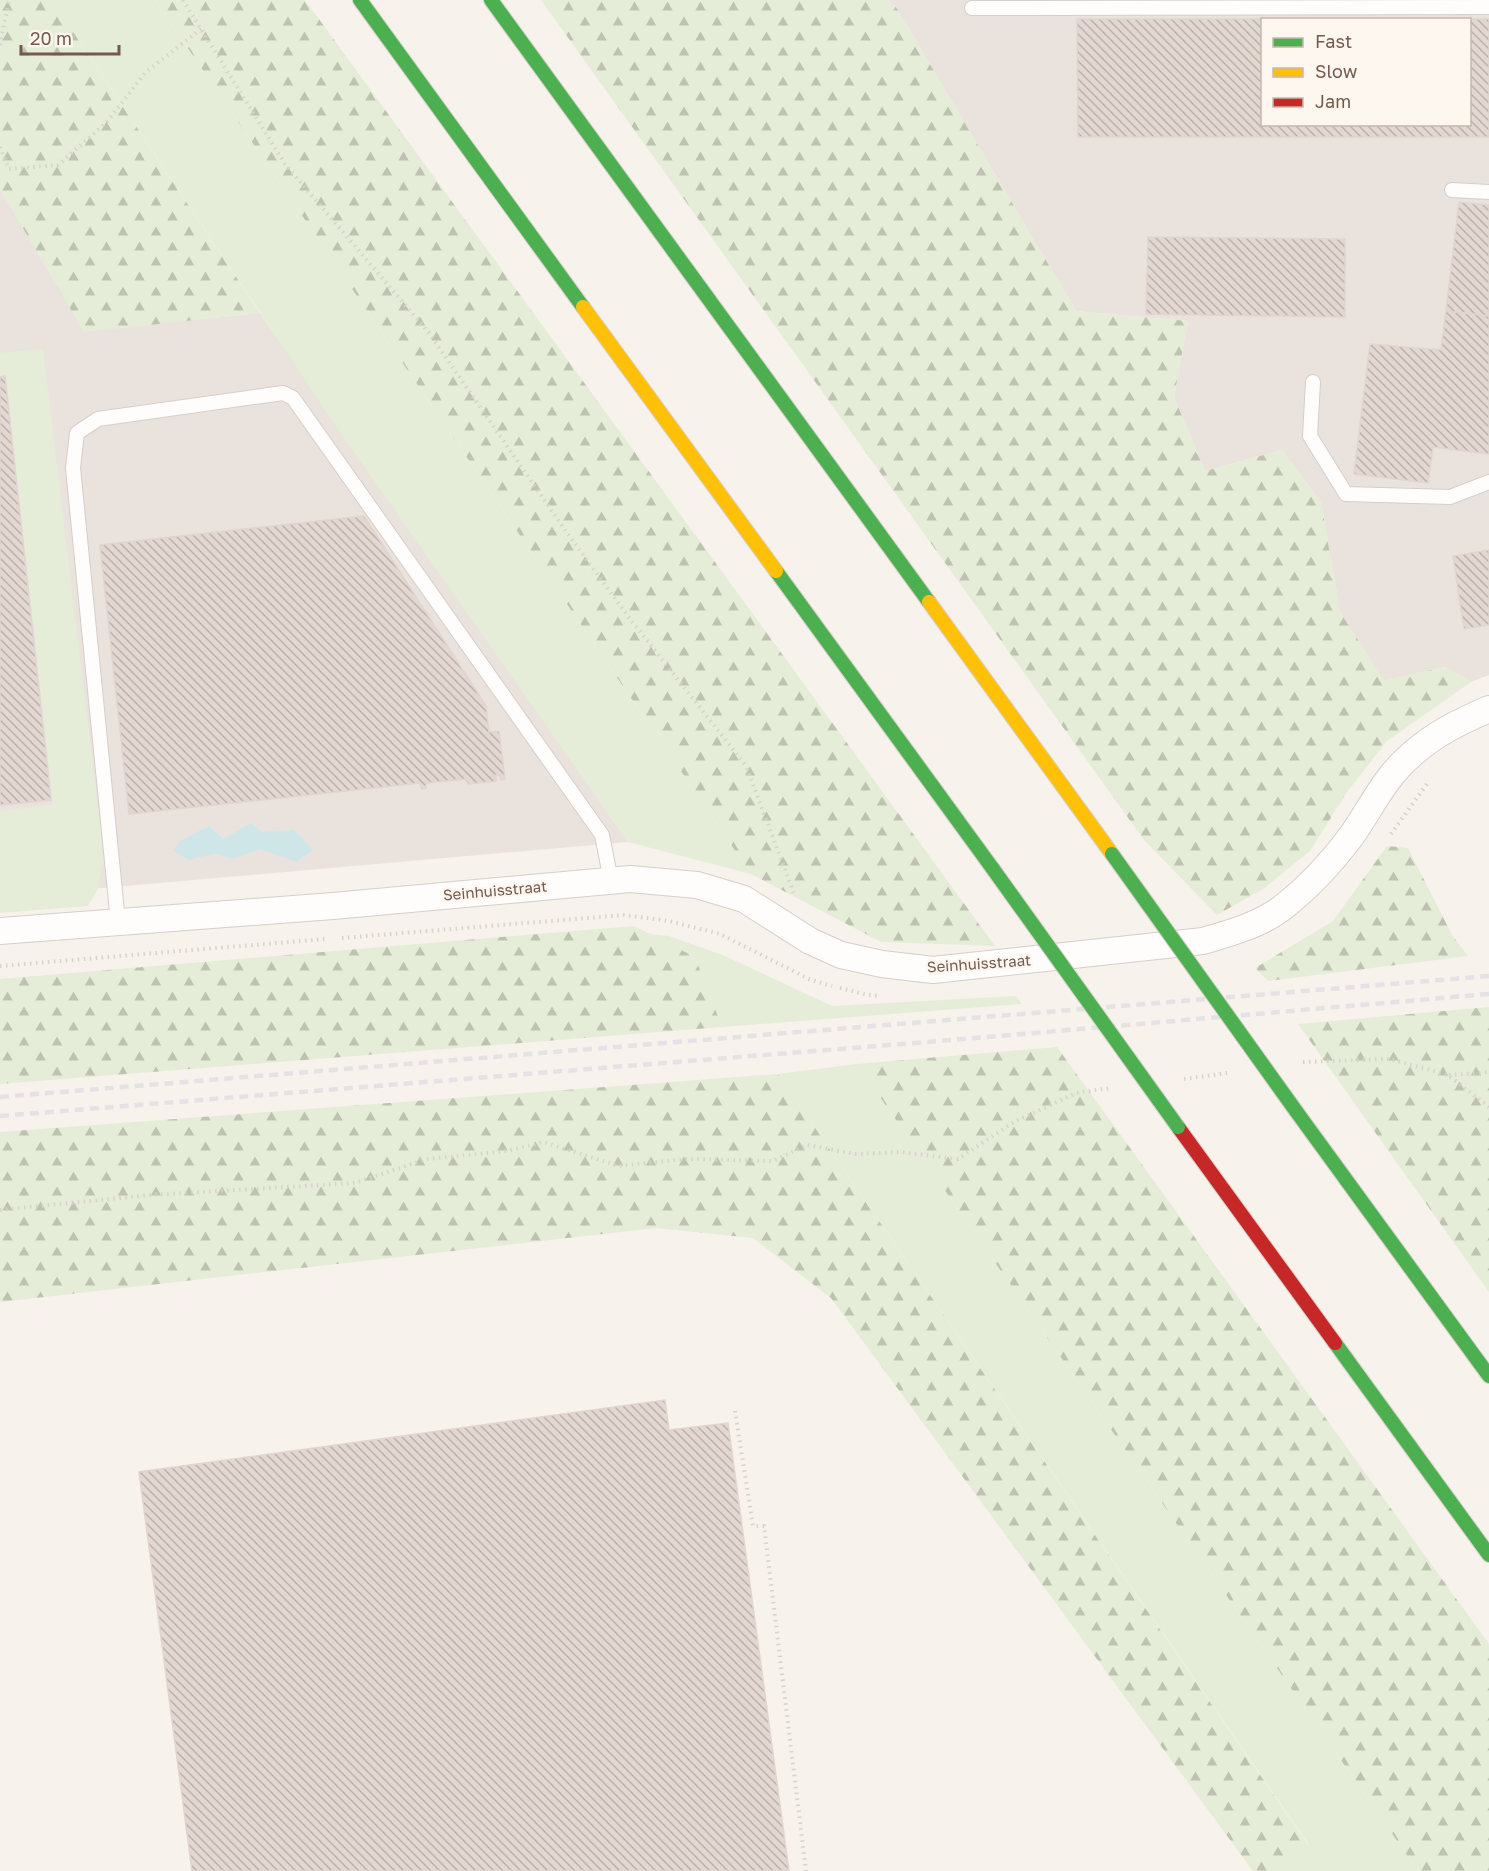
<svg xmlns="http://www.w3.org/2000/svg" width="1489" height="1871" font-family="'Golos Text',sans-serif">
	<style>
		.industrial { fill: #eae2dd; fill-rule: evenodd }
		.grass { fill: #e5edd8 }
		.forest { fill: url(#forest-firs) }
		.water { fill: #cee6e7 }
		.building { fill: url(#building-back-hatch); stroke: #e0d5cf; stroke-width: 1.5; fill-rule: evenodd }
		.lines { fill: none; stroke-linecap: round; stroke-linejoin: round }
		.lane-casing { stroke: #d6cec9; stroke-width: 16 }
		.street-casing { stroke: #d6cec9; stroke-width: 28 }
		.fast-casing { stroke: #d8cfca; stroke-width: 16 }
		.slow-casing { stroke: #d8cfca; stroke-width: 16 }
		.jam-casing { stroke: #d8cfca; stroke-width: 16 }
		.path { stroke: #d8d1cd; stroke-width: 4; stroke-dasharray: 1.5 4.5; stroke-linecap: butt }
		.lane { stroke: #fefdfc; stroke-width: 14 }
		.street { stroke: #fefdfc; stroke-width: 26 }
		.fast { stroke: #4caf50; stroke-width: 14 }
		.slow { stroke: #ffc107; stroke-width: 14 }
		.jam { stroke: #c62828; stroke-width: 14 }
		.rail { stroke: #e5e2e5; stroke-width: 4.5; stroke-dasharray: 9 6; stroke-linecap: butt }
		.fast-bridge-casing { stroke: #d8cfca; stroke-width: 16; stroke-linecap: butt }
		.fast-bridge { stroke: #4caf50; stroke-width: 14 }
		.labels { text-anchor: middle; stroke-width: 5; stroke-linejoin: round; paint-order: stroke }
		.street-label { font-size: 15px; fill: #75594d; stroke: #fef7ef }
	</style>
	<defs>
		<pattern id="forest-firs" width="22" height="20" patternUnits="userSpaceOnUse" patternTransform="scale(1.5)"><rect width="22" height="20" fill="#e5edd8"/><path d="M5 1l3.5 6h-7zM16 11l3.5 6h-7z" fill="#bec3b1"/></pattern>
		<pattern id="building-back-hatch" width="6" height="6" patternUnits="userSpaceOnUse" patternTransform="scale(1.5)"><rect width="6" height="6" fill="#e2d8d1"/><path d="M-1 5l2 2M0 0l6 6M5-1l2 2" fill="none" stroke="#bcb2ac"/></pattern>
	</defs>
	<rect width="100%" height="100%" fill="#f7f2ec"/>
	<g class="industrial">
		<path d="M888 0H1489V675L1471 682 1445 667 1384 681 1340 612 1321 502 1282 450 1205 471 1174 397 1188 321 1076 311 896 7ZM1262 20H1470V124H1262Z"/>
		<path d="M0 189 84 331 260 313 628 842 0 897Z"/>
	</g>
	<g class="grass">
		<path d="M52 0H155L751 874 628 842 337 428Z"/>
		<path d="M43 349 104 857 97 891 88 906 0 913V811L53 805 6 376H0V353Z"/>
		<path d="M649 934 669 936 725 956 832 1006 1016 996 1022 1004 722 1027 695 957Z"/>
		<path d="M857 1064 1418 1871H1273L1309 1845 778 1074Z"/>
	</g>
	<g class="forest">
		<path d="M0 0H52L260 313 84 332 0 189Z"/>
		<path d="M155 0H305L995 946 881 942 751 874Z"/>
		<path d="M541 0H888L896 7 1076 311 1188 321 1174 397 1205 471 1282 450 1321 502 1340 612 1384 680 1445 667 1471 682 1387 741 1347 792 1310 851 1263 889 1217 915 1144 840Z"/>
		<path d="M1387 846 1408 848 1452 935 1468 956 1268 981 1255 968 1333 921Z"/>
		<path d="M634 926 695 957 722 1027 0 1084V979Z"/>
		<path d="M1489 1007V1292L1298 1024Z"/>
		<path d="M1057 1047 1489 1644V1871H1418L857 1064Z"/>
		<path d="M778 1074 1309 1846 1273 1871H1253L831 1298 753 1238 656 1228 0 1302V1132Z"/>
	</g>
	<path class="water" d="M251 823 262 832 294 830 313 850 296 862 261 849 233 859 215 853 189 860 174 851 180 841 209 826 223 839Z"/>
	<g class="building">
		<path d="M1077 19H1489V137H1078ZM1262 20H1470V124H1262Z"/>
		<path d="M1459 202 1489 205V316L1446 311Z"/>
		<path d="M1148 237 1345 239V317L1146 314Z"/>
		<path d="M1446 311 1489 316V454L1433 447 1428 483 1354 474 1370 344 1441 350Z"/>
		<path d="M5 376 51 800 0 805V377Z"/>
		<path d="M364 516 486 706 489 732 499 731 505 779 501 780 500 775H496V781L468 784 465 779 426 783V788L422 789 420 783 129 814 100 545Z"/>
		<path d="M1489 550V625L1464 629 1453 556Z"/>
		<path d="M665 1400 669 1430 728 1423 789 1871H192L139 1472Z"/>
	</g>
	<g class="lines">
		<g class="lane-casing">
			<g id="lane">
				<path d="M972 8 1489 7"/>
				<path d="M1452 190 1489 192"/>
				<path d="M1313 382 1310 436 1346 494 1450 497 1489 482"/>
				<path d="M118 922 73 468 77 433 98 419 283 393 293 398 602 835 611 881"/>
			</g>
		</g>
		<g class="street-casing">
			<path id="street" d="M0 931 333 906 630 879 697 885 744 899 810 941 841 955 882 964 933 970 1203 941C1230 933 1260 925 1282 908 1309 887 1332 862 1352 835 1371 808 1385 777 1411 755 1436 733 1459 722 1489 709"/>
		</g>
		<g class="fast-casing">
			<g id="fast">
				<path d="M360 0 583 307"/>
				<path d="M491 0 929 602"/>
				<path d="M776 571 993 869"/>
				<path d="M1296 1111 1489 1376"/>
				<path d="M1335 1343 1489 1555"/>
			</g>
		</g>
		<g class="slow-casing">
			<g id="slow">
				<path d="M583 307 776 571"/>
				<path d="M929 602 1112 854"/>
			</g>
		</g>
		<g class="jam-casing">
			<path id="jam" d="M1178 1127 1335 1343"/>
		</g>
		<g class="path">
			<path d="M183 0 285 164 429 333 565 530 627 615 746 766 795 896"/>
			<path d="M0 45 9 0"/>
			<path d="M0 147 9 169 58 165 106 123 146 72 201 29"/>
			<path d="M1391 834 1429 781"/>
			<path d="M342 938 624 915 669 921 720 934 809 979 832 986"/>
			<path d="M0 966 325 939"/>
			<path d="M840 988 868 995 879 996"/>
			<path d="M1303 1062 1390 1059 1448 1075 1489 1107"/>
			<path d="M1449 1075 1489 1072"/>
			<path d="M1184 1079 1227 1073"/>
			<path d="M0 1210 150 1195 355 1183 427 1159 507 1151 543 1142 619 1166 685 1159 773 1161 807 1145 855 1154 900 1152 958 1159 1014 1122 1076 1093 1111 1088"/>
			<path d="M735 1411 753 1526H764L806 1871"/>
		</g>
		<use href="#lane" class="lane"/>
		<use href="#street" class="street"/>
		<use href="#fast" class="fast"/>
		<use href="#slow" class="slow"/>
		<use href="#jam" class="jam"/>
		<g class="rail">
			<path d="M0 1097 1489 976"/>
			<path d="M0 1116 952 1040 1489 994"/>
		</g>
		<g class="fast-bridge-casing">
			<g id="fast-bridge">
				<path d="M1112 854 1296 1111"/>
				<path d="M993 869 1178 1127"/>
			</g>
		</g>
		<use href="#fast-bridge" class="fast-bridge"/>
	</g>
	<g class="labels">
		<g class="street-label">
			<text transform="translate(495 891) rotate(-5)" y="5">Seinhuisstraat</text>
			<text transform="translate(979 964) rotate(-4)" y="5">Seinhuisstraat</text>
		</g>
	</g>
	<rect x="1261" y="18" width="210" height="108" fill="#fef7ef" stroke="#c7b8ae" stroke-width="1.5"/>
	<rect x="1273" y="38" width="30" height="9" fill="#4caf50" stroke="#c7b8ae" stroke-width="1.5"/>
	<text x="1315" y="48" font-size="18" fill="#75594d">Fast</text>
	<rect x="1273" y="68" width="30" height="9" fill="#ffc107" stroke="#c7b8ae" stroke-width="1.5"/>
	<text x="1315" y="78" font-size="18" fill="#75594d">Slow</text>
	<rect x="1273" y="98" width="30" height="9" fill="#c62828" stroke="#c7b8ae" stroke-width="1.5"/>
	<text x="1315" y="108" font-size="18" fill="#75594d">Jam</text>
	<path d="M21 45v9h98v-9" fill="none" stroke="#75594d" stroke-width="3"/>
	<text x="30" y="45" font-size="18" fill="#75594d" stroke="#fef7ef" stroke-width="4.5" paint-order="stroke">20 m</text>
</svg>
